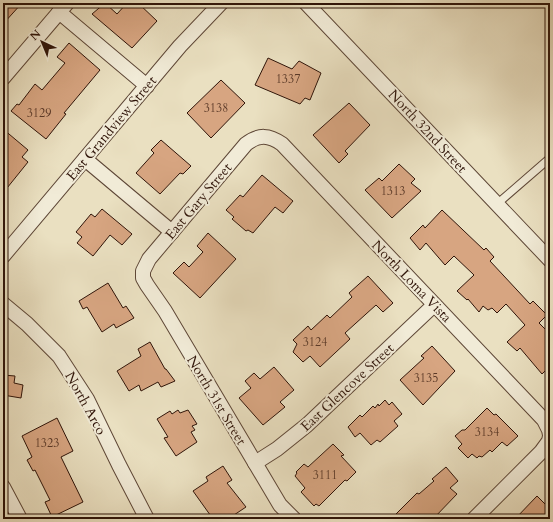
<svg xmlns="http://www.w3.org/2000/svg" width="553" height="522" font-family="Cardo,serif">
	<style>
		.building { fill: #d7a581; stroke: #2f1409 }
		.lines { fill: none; stroke-linecap: round; stroke-linejoin: round }
		.lane-casing { stroke: #5e4737; stroke-width: 9 }
		.street-casing { stroke: #5e4737; stroke-width: 16 }
		.lane { stroke: #f1ebd7; stroke-width: 7 }
		.street { stroke: #f1ebd7; stroke-width: 14 }
		.labels { text-anchor: middle; stroke-width: 4; stroke-linejoin: round; paint-order: stroke }
		.number-label { font-size: 12px; fill: #593827 }
		.street-label { font-size: 14px; fill: #2f1409; stroke: #f1ebd7 }
	</style>
	<rect width="100%" height="100%" fill="#eae0c1"/>
	<filter id="stains"><feTurbulence type="fractalNoise" baseFrequency=".005" numOctaves="4"/><feColorMatrix values="0 0 0 0 .2 0 0 0 0 .09 0 0 0 0 .02 0 0 0 .5 -.17"/></filter>
	<radialGradient id="worn" r=".72"><stop offset=".6" stop-color="#630" stop-opacity="0"/><stop offset="1" stop-color="#630" stop-opacity=".3"/></radialGradient>
	<g class="building">
		<path d="M3 3H22L3 24Z"/>
		<path d="M105 3 117 14 127 3H138L157 21 132 48 92 14Z"/>
		<path d="M69 43 100 70 64 113 66 114 46 139 11 111 17 104 19 105 35 84 42 90 65 63 57 57Z"/>
		<path d="M268 58 292 69 299 61 321 73 310 100 305 98 300 104 255 85Z"/>
		<path d="M221 80 245 103 211 138 187 113Z"/>
		<path d="M349 103 370 125 345 151 348 154 339 163 313 135Z"/>
		<path d="M3 129 28 150 22 157 28 162 3 193Z"/>
		<path d="M161 140 191 166 183 174 180 173 160 194 136 173 154 153 151 150Z"/>
		<path d="M399 164 415 179 411 183 421 191 392 218 365 190 379 178 382 181Z"/>
		<path d="M262 175 293 201 283 213 275 207 253 233 248 230 246 231 232 219 234 217 226 210 240 195 243 197Z"/>
		<path d="M102 209 132 234 122 245 110 235 93 256 77 243 82 237 76 232 91 214 95 217Z"/>
		<path d="M442 210 484 250 486 248 494 257 490 261 530 304 533 301 547 315 539 323 550 334V366L542 374 520 348 517 351 507 342 525 325 506 304 497 313 492 308 488 310 483 306 479 312 468 299 467 300 457 291 474 275 454 256 445 265 426 243 420 250 410 238 423 225 425 228Z"/>
		<path d="M208 233 236 259 200 298 173 273 184 262 189 267 203 252 197 246Z"/>
		<path d="M368 276 393 303 383 312 376 305 345 333 350 339 320 367 310 356 303 362 293 352 297 344 293 340 308 326 311 330 327 315 330 318 352 297 349 293Z"/>
		<path d="M108 283 123 308 126 306 134 318 116 328 114 324 102 332 87 307 83 309 79 301Z"/>
		<path d="M150 342 165 369H166L175 381 161 387 158 382 141 391 139 385 129 391 117 371 141 356 138 349Z"/>
		<path d="M432 346 455 371 423 405 400 380 424 358 421 356Z"/>
		<path d="M274 367 294 390 280 402 285 407 263 425 239 398 251 388 245 381 254 373 260 379Z"/>
		<path d="M3 375 15 376 14 383 23 385 21 398 3 395Z"/>
		<path d="M385 400 389 405 392 402 402 414 394 421 398 426 380 442 377 440 371 445 360 433 355 437 348 427 360 415 362 417 373 406 375 408 378 404 379 406Z"/>
		<path d="M487 408 494 415 496 414 518 436 507 446 502 442 492 452 490 450 482 457 479 456 477 458 472 454 468 458 458 448 462 444 455 436 462 430H465Z"/>
		<path d="M178 410 180 413 188 410 197 424 192 426 195 430 191 432 197 442 176 456 164 438 168 437 157 419 170 411 172 414Z"/>
		<path d="M57 418 73 451 61 457 83 502 52 517 45 502 50 500 35 470 33 471 27 460 32 457 22 436Z"/>
		<path d="M333 444 344 455 341 456 356 472 347 481 345 480 319 506 316 504 314 506 301 492 305 488 295 476 297 473 296 472 304 464 308 467Z"/>
		<path d="M223 466 232 480 227 483 246 507 228 519H213L193 491 208 481 206 477Z"/>
		<path d="M446 467 458 481 450 488 457 494 433 519H391L417 493 419 494 434 481 432 479Z"/>
		<path d="M537 496 550 509V519H515Z"/>
	</g>
	<g class="lines">
		<g class="lane-casing">
			<path id="lane" d="M497 204 550 158"/>
		</g>
		<g class="street-casing">
			<g id="street">
				<path d="M306 3 550 260"/>
				<path d="M59 12 147 86"/>
				<path d="M3 78 67 3"/>
				<path d="M85 159 172 232"/>
				<path d="M3 256 180 46 221 3"/>
				<path d="M3 304 27 324 59 356 87 399 119 465 147 519"/>
				<path d="M255 463 277 449 307 425 434 305"/>
				<path d="M3 487 20 519"/>
				<path d="M294 519 280 505 165 311 147 285 143 278V271L149 259 246 144C259 134 269 135 282 144L544 420 549 430 550 435"/>
				<path d="M474 519 541 452 549 441 550 436"/>
			</g>
		</g>
		<use href="#lane" class="lane"/>
		<use href="#street" class="street"/>
	</g>
	<g class="labels">
		<g class="number-label">
			<text x="288" y="83">1337</text>
			<text x="216" y="112">3138</text>
			<text x="39" y="117">3129</text>
			<text x="393" y="195">1313</text>
			<text x="315" y="346">3124</text>
			<text x="426" y="382">3135</text>
			<text x="487" y="436">3134</text>
			<text x="47" y="447">1323</text>
			<text x="325" y="479">3111</text>
		</g>
		<g class="street-label">
			<text transform="translate(111 128) rotate(-50)" y="5">East Grandview Street</text>
			<text transform="translate(428 131) rotate(47)" y="5">North 32nd Street</text>
			<text transform="translate(198 201) rotate(-50)" y="5">East Gary Street</text>
			<text transform="translate(412 281) rotate(46)" y="5">North Loma Vista</text>
			<text transform="translate(347 387) rotate(-43)" y="5">East Glencove Street</text>
			<text transform="translate(217 400) rotate(59)" y="5">North 31st Street</text>
			<text transform="translate(86 403) rotate(61)" y="5">North Arco</text>
		</g>
	</g>
	<rect width="553" height="522" fill="none" stroke="#eae0c1" stroke-width="16"/>
	<rect x="4" y="4" width="545" height="514" fill="none" stroke="#2f1409" stroke-width="2"/>
	<rect x="8" y="8" width="537" height="506" fill="none" stroke="#2f1409"/>
	<g transform="translate(42 42) rotate(316)" stroke="#f1ebd7" stroke-width="3" paint-order="stroke">
	<path d="M0-3L7 15L0 10L-7 15Z" fill="#2f1409"/>
	<text y="-6" font-size="11" font-weight="bold" text-anchor="middle" fill="#2f1409">N</text>
	</g>
	<rect width="100%" height="100%" filter="url(#stains)"/>
	<rect width="100%" height="100%" fill="url(#worn)"/>
</svg>
